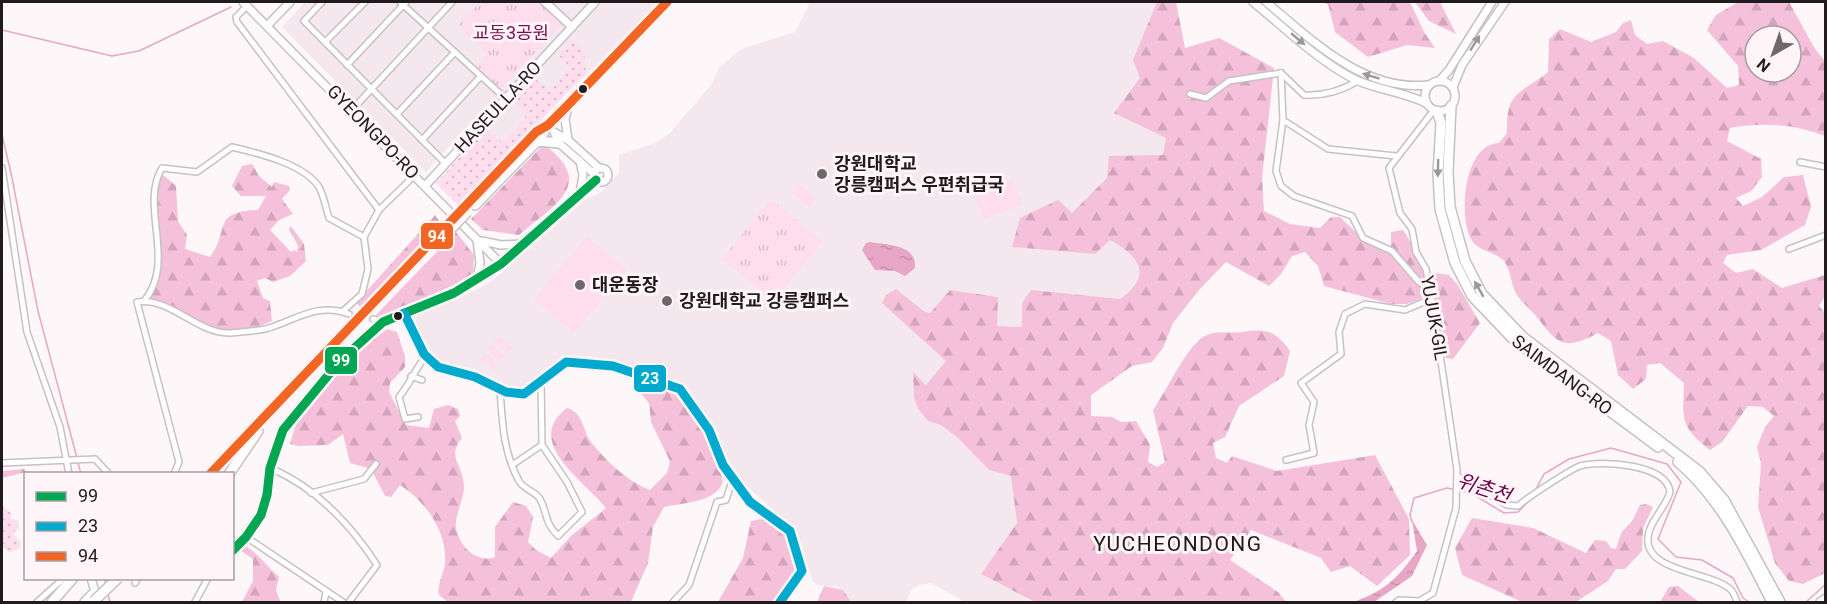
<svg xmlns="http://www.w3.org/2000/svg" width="1827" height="604" font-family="Roboto,'Noto Sans KR',sans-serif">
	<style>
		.built { fill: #f4e7ed }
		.grass { fill: url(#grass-dots) }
		.forest { fill: url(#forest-firs); fill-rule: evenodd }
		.park { fill: url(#park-tufts) }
		.pitch { fill: #fedeec }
		.water { fill: url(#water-ripples) }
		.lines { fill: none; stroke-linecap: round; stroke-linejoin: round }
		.stream { stroke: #e7a6c6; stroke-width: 1.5 }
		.minor-casing { stroke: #c7c1c4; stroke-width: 8 }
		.tertiary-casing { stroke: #c7c1c4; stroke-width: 10 }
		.primary-casing { stroke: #c7c1c4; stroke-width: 12 }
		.trunk-casing { stroke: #c7c1c4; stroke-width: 12 }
		.minor { stroke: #fffefe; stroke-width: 5 }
		.tertiary { stroke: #fffefe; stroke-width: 7 }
		.primary { stroke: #fffefe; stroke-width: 9 }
		.trunk { stroke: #fffefe; stroke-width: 9 }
		.primary-bridge-casing { stroke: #c7c1c4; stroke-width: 12; stroke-linecap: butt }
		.primary-bridge { stroke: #fffefe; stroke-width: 9 }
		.bus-1-casing { stroke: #fff5f9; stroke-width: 14 }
		.bus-2-casing { stroke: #fff5f9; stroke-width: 14 }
		.bus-3-casing { stroke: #fff5f9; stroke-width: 14 }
		.bus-1 { stroke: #00a651; stroke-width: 9 }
		.bus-2 { stroke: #00a9ce; stroke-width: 9 }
		.bus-3 { stroke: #f26522; stroke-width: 9 }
		.oneway { fill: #9b9899 }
		.bus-dot { fill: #211b1e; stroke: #fff5f9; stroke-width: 2 }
		.poi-dot { fill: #6e686b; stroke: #fff5f9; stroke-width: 2 }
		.labels { text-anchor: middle; stroke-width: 6; stroke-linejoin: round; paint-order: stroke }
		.park-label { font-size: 18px; fill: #790e4f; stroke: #fff5f9 }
		.street-label { font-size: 18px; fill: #211b1e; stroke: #fff5f9 }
		.poi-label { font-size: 18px; font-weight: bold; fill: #211b1e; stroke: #fff5f9; text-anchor: start }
		.water-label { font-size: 20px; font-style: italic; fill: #6f0047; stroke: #fff5f9 }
		.quarter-label { font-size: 21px; letter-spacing: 1.5px; fill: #211b1e; stroke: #fff5f9 }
		.line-badge { stroke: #fff5f9; stroke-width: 2 }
		.badge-label { font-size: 16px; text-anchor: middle; font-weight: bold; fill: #fff }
	</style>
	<defs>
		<pattern id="grass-dots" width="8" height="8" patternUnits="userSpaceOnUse" patternTransform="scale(1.5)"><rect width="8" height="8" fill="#fedeec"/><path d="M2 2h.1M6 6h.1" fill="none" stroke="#d9beca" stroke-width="1.8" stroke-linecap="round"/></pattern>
		<pattern id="forest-firs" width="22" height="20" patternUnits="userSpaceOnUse" patternTransform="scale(1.5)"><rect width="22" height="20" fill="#f5c1da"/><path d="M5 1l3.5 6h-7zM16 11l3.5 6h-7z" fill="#d2a5bb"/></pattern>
		<pattern id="park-tufts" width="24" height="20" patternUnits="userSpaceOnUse" patternTransform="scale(1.5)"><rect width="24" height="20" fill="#fedeec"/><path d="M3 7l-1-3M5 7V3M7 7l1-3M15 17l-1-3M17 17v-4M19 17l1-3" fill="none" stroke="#d9beca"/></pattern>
		<pattern id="water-ripples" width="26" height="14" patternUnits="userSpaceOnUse" patternTransform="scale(1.5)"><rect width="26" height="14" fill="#e7a6c6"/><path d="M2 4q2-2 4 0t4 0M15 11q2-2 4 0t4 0" fill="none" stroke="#c68eaa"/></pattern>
	</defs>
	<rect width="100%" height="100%" fill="#fdf7fa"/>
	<g class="built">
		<path d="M305 2H658L586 75 501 151 473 120 426 172 282 27Z"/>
		<path d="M810 2H1176L1190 94 1124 247 1138 260 1140 275 1135 289 1120 299 1022 303 1023 327 996 326 998 297 950 290 930 313 925 312 896 289 946 362 926 385 913 373 914 398 918 409 928 421 941 425 958 438 989 470 1011 476 1017 523 981 574 1034 602H965L931 583 919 585 911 590 906 602H852L837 586H819L813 582 797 532 728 469 718 434 705 413 682 385 616 361 588 356 563 360 521 389 510 387 481 374 452 368 437 361 428 353 410 318 468 294 492 281 585 200 601 192 619 173V155L655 143 669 134 711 85 719 68 741 49 795 32Z"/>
	</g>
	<g class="grass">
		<path d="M573 39 584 52 586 73 459 206 436 183 486 129 503 143 526 117 514 101 534 78 550 91 570 68 558 54Z"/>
		<path d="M2 506 12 514 10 518 18 521 20 530 16 529 13 535 21 542 20 548 10 552 2 547Z"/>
	</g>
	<g class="forest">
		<path d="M1157 2H1176L1185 48 1219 38 1274 68 1262 178 1264 211 1290 224 1320 228 1331 217H1340L1362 238 1391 246V232L1403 230 1429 272 1449 275 1457 284 1480 323 1453 359 1446 358 1434 294 1407 304H1391L1324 286 1318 266 1305 252 1292 256 1281 274 1269 286 1226 262 1199 290 1173 323 1163 348 1152 362 1132 366 1091 395V416L1112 417 1121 422 1136 421 1150 445 1148 462 1157 467 1165 462 1153 410C1167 391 1188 342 1207 335 1219 330 1231 334 1243 332 1268 328 1276 332 1290 351L1284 376 1239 406 1225 437 1213 443 1216 458 1227 463 1232 456 1277 471 1375 455 1409 519 1410 555 1377 586 1350 566 1331 572 1321 558 1251 530 1230 560 1278 592 1286 602H1035L981 574 1017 523 1011 476 989 470 958 438 941 425 928 421 918 409 914 398 913 372 926 385 946 361 882 303 886 295 896 289 925 312 930 313 950 290 998 297 997 326 1022 327V303L1031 290 1120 299C1153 276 1140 256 1110 240L1095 254 1012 247 1020 218 1058 200 1072 213 1107 178 1109 156 1163 155 1166 138 1114 113 1140 78 1133 60Z"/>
		<path d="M1322 2H1410L1424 32 1435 48 1407 45 1368 57 1335 32 1328 4Z"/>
		<path d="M1415 2H1440L1456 34 1429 21Z"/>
		<path d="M1738 2H1789L1815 49 1825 61V136C1794 124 1763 122 1730 128L1727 141 1761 159 1762 177 1751 191 1736 198 1743 206 1762 197 1784 177 1803 175 1811 207 1805 225 1761 250 1727 255 1723 263 1736 273 1753 269 1782 288 1825 275V296L1819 306 1826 314 1825 573 1803 584 1789 581 1775 563 1758 507 1761 463 1757 447 1765 427 1774 416 1763 407 1748 406 1722 442 1710 450C1679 426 1683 419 1684 383L1660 363 1647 365 1646 379 1633 389 1618 375 1611 341 1598 333C1564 351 1558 345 1536 316 1530 308 1522 303 1517 295 1511 286 1511 270 1504 261 1495 251 1478 252 1471 239 1458 215 1464 144 1499 143L1507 133C1506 91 1519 95 1548 72L1549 39 1560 29 1591 42 1616 32 1623 23 1631 20 1635 35 1647 44 1663 41 1694 58 1727 88 1739 85 1738 66 1707 30 1716 15ZM1755 36H1791V72H1755Z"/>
		<path d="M546 146C597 185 552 206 519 235L483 230 471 219 541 147Z"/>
		<path d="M252 164 259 176 272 187 274 182 289 186 290 190 282 199 293 214 279 220 270 230 291 252 294 250 297 252 298 246 289 229 291 226 304 244 306 261 290 276 273 282 265 278 257 281 263 298 270 301 272 321C223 344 193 320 150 298L160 261 156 183 161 173 176 186 178 221 187 235 185 249 210 257C231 230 210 212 258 210L266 196H241L232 186 242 166Z"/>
		<path d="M435 215 442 225 363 309 356 303Z"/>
		<path d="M456 232 474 255 473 276 383 318 374 317Z"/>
		<path d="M387 329 397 332 405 356V367L390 383 389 392 406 425 429 428 434 409 448 405 458 409 460 416 455 421 462 438C446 457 463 464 464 486 464 499 457 510 456 522 454 542 476 565 495 557V527L513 502 526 506 533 517 528 542 536 550 551 558 571 536 606 508C585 481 522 442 567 408 584 413 582 430 591 442 606 461 627 481 650 490L667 473 670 461 651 422 649 403 636 388 634 379C648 383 667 386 678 394 690 404 727 470 722 484 714 503 680 503 664 507L653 527 648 563 631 602H448L439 595C437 582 444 575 445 563 447 531 426 502 400 485L391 497 385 496 371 469 350 463 343 434 328 445 298 446 290 444 300 410 332 375 344 368 360 350Z"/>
		<path d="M24 469 26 472 2 478V471Z"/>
		<path d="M1646 504 1653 507 1643 528 1642 551 1625 569H1616L1608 581 1576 602H1522L1462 575 1455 548 1472 518 1533 528 1586 553 1595 540 1606 541 1611 548 1616 549 1621 533 1632 521 1640 505Z"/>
		<path d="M762 519C782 528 803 552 792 576 787 586 777 593 772 602H718L743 558 751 521Z"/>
		<path d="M244 545C258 553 267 567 279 577L276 590 280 601 284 602H242L253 581V559L240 550Z"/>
		<path d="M824 586 843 590 851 602H817Z"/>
		<path d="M1678 586 1699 602H1660L1669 587Z"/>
	</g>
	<g class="park">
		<path d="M480 2H539L562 24 501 89 477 66 487 54 458 26Z"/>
		<path d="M775 202 822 242 773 301 722 259 768 203Z"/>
	</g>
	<g class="pitch">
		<path d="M530 14 542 25 521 48 509 37Z"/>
		<path d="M1012 180 1023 204 984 219 974 196Z"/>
		<path d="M800 185 816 199 809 207 792 193Z"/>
		<path d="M587 236 627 270 574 333 534 299Z"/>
		<path d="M499 336 513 347 507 353 494 342Z"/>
		<path d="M492 344 505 356 500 362 487 350Z"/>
		<path d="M485 353 498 364 493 370 479 359Z"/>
	</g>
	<g class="water">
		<path d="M870 242C887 245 917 244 915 268L905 276 895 271 875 270 862 250 866 243Z"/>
		<path d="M1412 520 1427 545 1412 576 1374 602H1354C1387 589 1396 580 1417 551Z"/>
	</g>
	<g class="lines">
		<g class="stream">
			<path d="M2 30 112 56 139 51 231 7"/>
			<path d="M2 135 11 173 38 311 77 458"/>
			<path d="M78 463 81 474"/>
			<path d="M1536 489 1544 474 1569 459 1611 448 1667 464 1681 482 1658 539 1676 557 1702 560 1733 578 1743 598 1749 602"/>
			<path d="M1412 522 1410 515 1414 498 1447 488 1471 493 1504 513 1518 512 1531 499"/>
			<path d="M104 578 106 584"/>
			<path d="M108 595 110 602"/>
			<path d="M1806 602 1826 584"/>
		</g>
		<g class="minor-casing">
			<g id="minor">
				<path d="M322 2 304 21 445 163"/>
				<path d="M400 2 505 98"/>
				<path d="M247 6 236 17 237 22 379 210"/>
				<path d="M325 42 365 2"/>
				<path d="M347 65 406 2"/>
				<path d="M1281 73 1283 120 1276 171 1281 186 1294 196 1352 216 1363 238 1392 251 1419 282 1429 289"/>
				<path d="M1281 73 1304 95C1323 96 1341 91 1358 81"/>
				<path d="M1190 94 1206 98 1229 81 1281 73"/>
				<path d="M352 110 452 2"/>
				<path d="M397 114 455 52"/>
				<path d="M1283 120 1328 149 1396 156"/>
				<path d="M422 140 481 76"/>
				<path d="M1800 162 1826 167"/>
				<path d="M2 168 27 332 60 427 69 474"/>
				<path d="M1789 249 1826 235"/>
				<path d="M144 301C177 262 139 206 162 168L197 172 232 147C258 153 304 164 319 187 324 196 326 209 329 218L364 237"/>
				<path d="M343 311 362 294 368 269 364 237 379 210 415 175"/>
				<path d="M404 313 424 354 438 367 475 377 506 392 524 394 566 362 613 366 680 389 709 430 723 465 750 502 790 531 802 571 780 602"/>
				<path d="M373 319 383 322"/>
				<path d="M411 376 422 380"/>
				<path d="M500 389C502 420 503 452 519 481 523 489 535 491 540 499 548 514 544 522 558 536L582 512 567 482 542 445 541 382"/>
				<path d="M418 417 405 419 399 397C410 384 415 369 426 356"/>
				<path d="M1286 460 1314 453 1309 425 1314 402 1301 383 1341 354 1339 332 1345 314 1365 304 1405 310 1431 299"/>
				<path d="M2 463 95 459 109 474"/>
				<path d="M512 465 542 445"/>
				<path d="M270 468C315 487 351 525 377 565L349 602"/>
				<path d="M174 474 179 462 137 302C170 297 195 332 228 333 234 333 264 330 269 328 297 319 319 302 349 314"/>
				<path d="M1457 476 1507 505 1518 506C1525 499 1571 469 1580 466 1602 460 1667 464 1670 492 1666 507 1649 522 1648 537 1644 573 1712 571 1731 590 1734 593 1736 599 1737 602"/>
				<path d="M311 493 364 479 376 464"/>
				<path d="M246 537 343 602"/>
				<path d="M135 583 138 578"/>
				<path d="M37 602 64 578"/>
				<path d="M195 602 208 578"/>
				<path d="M324 602 326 592"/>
				<path d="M673 602 689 585 717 502 726 500 733 478"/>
				<path d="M1396 602 1399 600 1419 601 1433 593 1456 508 1457 470 1431 293 1426 269 1416 252 1412 229 1400 213 1389 168 1434 110"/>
			</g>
		</g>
		<g class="tertiary-casing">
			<g id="tertiary">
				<path d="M243 2 501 264"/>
				<path d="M545 2 572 27"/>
				<path d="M1253 2C1285 28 1318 61 1356 80 1378 90 1404 92 1426 103"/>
				<path d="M1266 2C1312 40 1363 92 1428 85"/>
				<path d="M268 25 290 2"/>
				<path d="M1440 80 1449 70 1492 2"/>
				<circle cx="1440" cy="96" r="15"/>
				<path d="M1453 87 1462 65 1505 2"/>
				<path d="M568 107 565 119 568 140"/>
				<circle cx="601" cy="175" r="7"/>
				<path d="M594 174 559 143 554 132 568 140 599 168"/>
				<path d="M425 186 595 2"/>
				<path d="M580 193 583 175 580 161"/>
				<path d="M477 240 480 263 477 279"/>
				<path d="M482 241 501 245 523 244"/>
				<path d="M232 551 246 537 261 515 267 495 270 468 283 430 340 361 383 322 454 293 501 264 596 180"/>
				<path d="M91 578 97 599"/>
				<path d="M1820 602 1826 598"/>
			</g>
		</g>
		<g class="primary-casing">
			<g id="primary">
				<path d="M537 141 559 143"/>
				<path d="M475 205 541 137 547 127"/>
				<path d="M463 208 536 132 548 125 568 105 667 2"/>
				<path d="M210 474 446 226"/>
				<path d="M229 474 258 431"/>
				<path d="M52 602 73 578"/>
				<path d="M85 602 92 595"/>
			</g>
		</g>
		<g class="trunk-casing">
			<g id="trunk">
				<path d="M1451 106 1448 172 1450 207 1465 261 1482 294 1523 337 1699 471 1724 500 1780 602"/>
				<path d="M1437 111 1441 123 1438 174 1440 209 1455 263 1472 296 1513 339 1658 447"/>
				<path d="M1678 462C1721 498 1747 553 1772 602"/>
			</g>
		</g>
		<use href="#minor" class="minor"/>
		<use href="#tertiary" class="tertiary"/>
		<use href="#primary" class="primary"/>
		<use href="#trunk" class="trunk"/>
		<g class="primary-bridge-casing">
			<g id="primary-bridge">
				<path d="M450 230 467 212"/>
				<path d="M94 601 118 578"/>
			</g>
		</g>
		<use href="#primary-bridge" class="primary-bridge"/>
		<g class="bus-1-casing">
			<path id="bus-1" d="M232 551 246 537 261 515 267 495 270 468 283 430 340 361 383 322 454 293 501 264 596 180"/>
		</g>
		<g class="bus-2-casing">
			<path id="bus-2" d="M404 313 424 354 438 367 475 377 506 392 524 394 566 362 613 366 680 389 709 430 723 465 750 502 790 531 802 571 780 602"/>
		</g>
		<g class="bus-3-casing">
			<path id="bus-3" d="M210 474 536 132 548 125 568 105 667 2"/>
		</g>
		<use href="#bus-1" class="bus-1"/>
		<use href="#bus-2" class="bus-2"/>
		<use href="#bus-3" class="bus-3"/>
	</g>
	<defs><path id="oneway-solid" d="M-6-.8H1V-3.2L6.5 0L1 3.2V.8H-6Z" transform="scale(1.5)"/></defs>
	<g class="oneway">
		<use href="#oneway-solid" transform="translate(1298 39) rotate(40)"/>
		<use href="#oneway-solid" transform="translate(1475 43) rotate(-58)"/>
		<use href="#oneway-solid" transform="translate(1371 76) rotate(-163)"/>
		<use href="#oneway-solid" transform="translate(1438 168) rotate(91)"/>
		<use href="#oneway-solid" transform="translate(1479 289) rotate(-120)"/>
	</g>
	<g class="bus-dot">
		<circle cx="583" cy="89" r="5"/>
		<circle cx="398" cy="316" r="5"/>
	</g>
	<g class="poi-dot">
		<circle cx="822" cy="174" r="6"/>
		<circle cx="580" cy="285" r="6"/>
		<circle cx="667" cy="301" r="6"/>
	</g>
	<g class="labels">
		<g class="park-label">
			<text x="511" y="39">교동3공원</text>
		</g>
		<g class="street-label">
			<text transform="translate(498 107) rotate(-47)" y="6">HASEULLA-RO</text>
			<text transform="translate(373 132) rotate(46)" y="6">GYEONGPO-RO</text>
			<text transform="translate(1434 318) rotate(80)" y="6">YUJUK-GIL</text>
			<text transform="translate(1562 375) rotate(37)" y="6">SAIMDANG-RO</text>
		</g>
		<g class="poi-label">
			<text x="834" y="170">강원대학교<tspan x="834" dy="21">강릉캠퍼스 우편취급국</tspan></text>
			<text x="592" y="291">대운동장</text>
			<text x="679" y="307">강원대학교 강릉캠퍼스</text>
		</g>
		<g class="water-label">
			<text transform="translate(1484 488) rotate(18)" y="7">위촌천</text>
		</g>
		<g class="quarter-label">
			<text x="1178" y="551">YUCHEONDONG</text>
		</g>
	</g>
	<g class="line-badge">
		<rect x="420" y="222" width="34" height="28" rx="6" fill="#f26522"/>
		<rect x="324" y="346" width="34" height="29" rx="6" fill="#00a651"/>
		<rect x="633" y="364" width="34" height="29" rx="6" fill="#00a9ce"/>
	</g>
	<g class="badge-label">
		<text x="437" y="242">94</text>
		<text x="341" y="366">99</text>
		<text x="650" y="384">23</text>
	</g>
	<rect width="1827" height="604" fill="none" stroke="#211b1e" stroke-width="6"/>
	<rect x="24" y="472" width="210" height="108" fill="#fff5f9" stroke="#a69ea1" stroke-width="1.5"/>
	<rect x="36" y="492" width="30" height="9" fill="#00a651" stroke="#a69ea1" stroke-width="1.5"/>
	<text x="78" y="502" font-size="18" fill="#211b1e">99</text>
	<rect x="36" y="522" width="30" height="9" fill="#00a9ce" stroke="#a69ea1" stroke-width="1.5"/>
	<text x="78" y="532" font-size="18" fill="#211b1e">23</text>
	<rect x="36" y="552" width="30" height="9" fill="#f26522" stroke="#a69ea1" stroke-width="1.5"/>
	<text x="78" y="562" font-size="18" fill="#211b1e">94</text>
	<g transform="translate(1773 54) rotate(220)"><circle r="28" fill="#fff5f9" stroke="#a69ea1" stroke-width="1.5"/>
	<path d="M0-4.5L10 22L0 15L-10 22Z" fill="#6e686b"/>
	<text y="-9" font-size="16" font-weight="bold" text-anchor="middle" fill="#211b1e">N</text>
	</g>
</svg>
